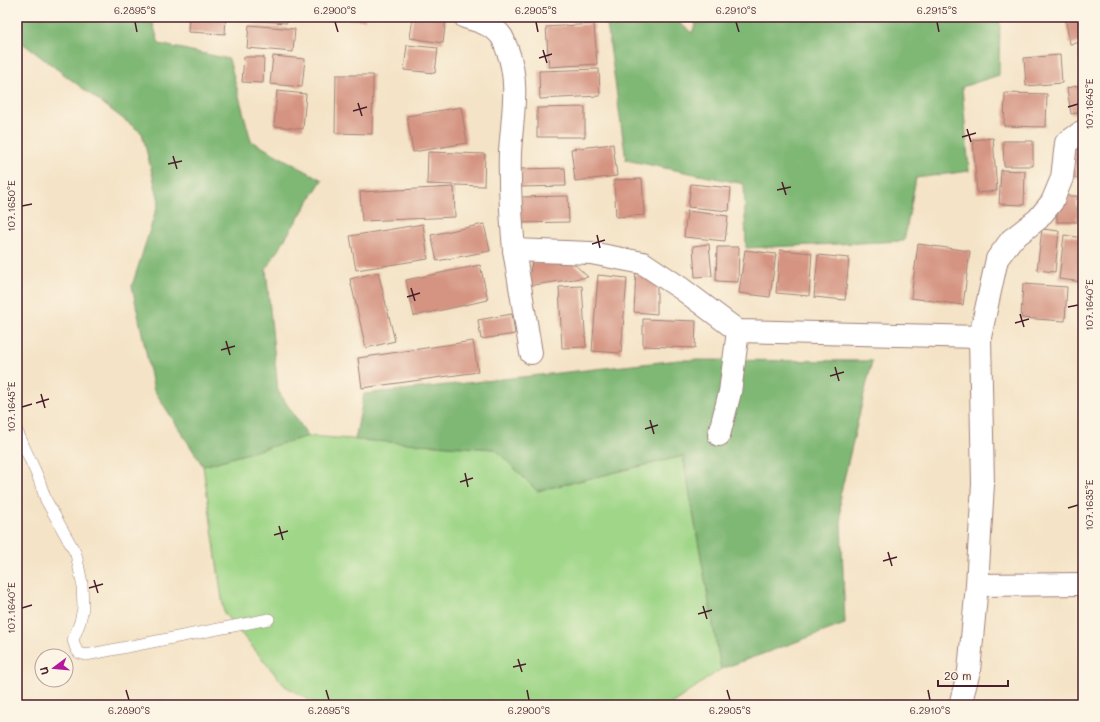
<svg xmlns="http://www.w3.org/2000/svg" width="1100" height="722" font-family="Mali,sans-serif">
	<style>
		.green { fill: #9fd687; stroke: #747a59 }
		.forest { fill: #7fb774; stroke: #646b50 }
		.building { fill: #d59482 }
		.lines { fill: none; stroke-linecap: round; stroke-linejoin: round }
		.service-casing { stroke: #9f8178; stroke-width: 12 }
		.minor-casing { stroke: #9f8178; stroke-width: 24 }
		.service { stroke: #fff; stroke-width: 11 }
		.minor { stroke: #fff; stroke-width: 22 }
		.ticks { fill: none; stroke: #4a1f2b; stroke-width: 1.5 }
		.neatline { fill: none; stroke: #4a1f2b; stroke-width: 1.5 }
		.ticks-label { font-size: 10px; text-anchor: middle; fill: #4a1f2b }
	</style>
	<rect width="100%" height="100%" fill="#fcf5e5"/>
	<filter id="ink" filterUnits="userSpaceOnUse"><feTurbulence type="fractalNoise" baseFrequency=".025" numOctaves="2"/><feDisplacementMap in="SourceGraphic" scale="8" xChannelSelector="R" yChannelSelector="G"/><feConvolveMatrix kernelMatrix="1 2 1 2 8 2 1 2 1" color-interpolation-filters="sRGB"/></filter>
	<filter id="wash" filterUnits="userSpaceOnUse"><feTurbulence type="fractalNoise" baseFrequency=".012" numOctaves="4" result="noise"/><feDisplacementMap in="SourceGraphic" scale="16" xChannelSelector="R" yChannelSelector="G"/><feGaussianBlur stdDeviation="0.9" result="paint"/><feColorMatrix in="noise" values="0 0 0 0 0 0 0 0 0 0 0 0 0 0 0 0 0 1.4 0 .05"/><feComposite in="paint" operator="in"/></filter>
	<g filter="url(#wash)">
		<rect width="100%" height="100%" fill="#f4e3c6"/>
		<path class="green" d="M308 436 495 449 537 491 683 456 721 669 670 705H318L285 686 224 613 203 466Z"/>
		<g class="forest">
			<path d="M17 17H151L159 44 229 59 251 141 322 180 266 269 278 391 308 436 203 466 154 390 132 286 159 201 142 133 17 39Z"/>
			<path d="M606 17H672L692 33 698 17H1000L999 75 962 87 969 171 916 178 904 241 746 248 744 184 626 160Z"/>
			<path d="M679 360 872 361 840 496 845 624 721 669 683 456 537 491 495 449 355 440 364 394Z"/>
		</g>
		<g id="blocks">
			<g class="building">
				<path d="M189 17H226L225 34 188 32Z"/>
				<path d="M228 17H287V23L228 19Z"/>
				<path d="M297 17H321L320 21 297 20Z"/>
				<path d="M329 17H365V20L329 19Z"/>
				<path d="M413 17 446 18 443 43 410 38Z"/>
				<path d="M1065 17H1083V42L1070 44Z"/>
				<path d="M594 24 597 64 549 67 546 27Z"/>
				<path d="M249 25 295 29 293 52 247 48Z"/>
				<path d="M407 45 438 48 435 73 404 70Z"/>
				<path d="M1083 48V67H1082L1079 49Z"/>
				<path d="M1060 55 1062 83 1026 86 1024 58Z"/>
				<path d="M273 56 305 59 302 87 270 84Z"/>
				<path d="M244 57H264L263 83 242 82Z"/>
				<path d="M599 69 600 96 540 99 539 71Z"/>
				<path d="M336 75H373L372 134 335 133Z"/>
				<path d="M1081 85 1083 112 1071 114 1067 88Z"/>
				<path d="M277 91 306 94 303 129 274 126Z"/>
				<path d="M1005 93 1047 94 1046 127 1004 126Z"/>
				<path d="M461 107 467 143 413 152 407 116Z"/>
				<path d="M585 107V137H537V108Z"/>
				<path d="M993 138 997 191 977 193 973 140Z"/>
				<path d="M1003 141H1033V166H1004Z"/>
				<path d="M613 144 617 176 575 181 571 149Z"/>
				<path d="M1083 144V177L1075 178 1073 145Z"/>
				<path d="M428 152 485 154 484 186 427 184Z"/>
				<path d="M565 168 566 186 519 187 518 169Z"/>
				<path d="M1001 170 1025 171 1024 205 999 204Z"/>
				<path d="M642 179 644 215 616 217 614 180Z"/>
				<path d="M691 184 731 188 729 211 688 207Z"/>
				<path d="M454 187 455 217 362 221 360 192Z"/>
				<path d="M568 196 569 222 519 223 518 197Z"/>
				<rect x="1057" y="196" width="20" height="26"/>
				<rect x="1081" y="204" width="2" height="20"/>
				<path d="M687 211 728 216 725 241 684 237Z"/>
				<path d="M423 224 428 259 356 270 350 236Z"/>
				<path d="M484 224 490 251 437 261 431 235Z"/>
				<path d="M1042 229 1059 231 1055 272 1037 270Z"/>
				<path d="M1064 235 1083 238V282L1059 279Z"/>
				<path d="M709 244 712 276 695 277 693 246Z"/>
				<path d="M918 244 970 251 963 305 911 298Z"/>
				<path d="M717 247H739L738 282 716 281Z"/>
				<path d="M745 250 776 254 770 297 739 293Z"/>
				<path d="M780 250 812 253 809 296 776 293Z"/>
				<path d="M818 255 849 258 845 300 814 297Z"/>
				<path d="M532 262H572L588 277 527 286Z"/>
				<path d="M480 265 488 300 414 316 406 280Z"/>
				<path d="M636 270 657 285V314L634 312Z"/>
				<path d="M378 272 395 341 366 348 350 279Z"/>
				<path d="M598 275 627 278 621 353 592 351Z"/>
				<path d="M1023 284 1067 287 1065 321 1021 318Z"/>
				<path d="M582 286 586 347 562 348 559 287Z"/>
				<path d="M512 314 515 334 481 339 478 320Z"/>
				<path d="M643 319 696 321 695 348 643 346Z"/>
				<path d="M473 341 478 372 362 388 358 358Z"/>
			</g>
		</g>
	</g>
	<g filter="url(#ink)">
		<use href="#blocks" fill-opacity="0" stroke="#9f8178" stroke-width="1"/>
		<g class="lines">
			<g class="service-casing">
				<path id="service" d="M17 431 38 477 46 500 76 554 82 583 83 608 80 622 73 640 76 649 79 653 86 655 269 619"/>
			</g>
			<g class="minor-casing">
				<g id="minor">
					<path d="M465 17C478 21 494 25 502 37 504 40 505 45 507 49 520 82 512 117 510 152 509 185 511 217 514 250L591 253 643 263 682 289 738 331 980 337"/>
					<path d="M514 250 531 353"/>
					<path d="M719 435 730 392 738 331"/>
					<path d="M977 585 1083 584"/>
					<path d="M960 705 969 671 977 585 983 484 980 337 997 259 1011 240 1038 219 1052 202 1062 178 1066 143 1083 131"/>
				</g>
			</g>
			<use href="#service" class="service"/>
			<use href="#minor" class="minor"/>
		</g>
	</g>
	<path class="ticks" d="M135 22 137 32M335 22 338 32M536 22 538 32M736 22 739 32M937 22 939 32M543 50 547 63M539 58 552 54M358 103 362 116M1068 107 1078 104M353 111 367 107M967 129 971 142M962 137 976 133M173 156 177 169M168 164 182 161M782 182 786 195M777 190 791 187M22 206 32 204M597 235 600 248M592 244 605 240M411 288 415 301M407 297 420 293M1068 307 1078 305M1020 314 1024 327M1015 323 1029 319M226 341 230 355M221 350 235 346M835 367 839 381M830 376 844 372M41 394 45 408M36 403 49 399M22 407 32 404M650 420 654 434M645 429 658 425M465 473 468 487M460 482 473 478M1068 508 1078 505M279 526 283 540M274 535 288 531M888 552 892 566M883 561 897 557M94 580 98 593M89 588 103 584M703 606 707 619M22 608 32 605M698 614 712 610M518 659 522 672M513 667 526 664M126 690 129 700M326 690 329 700M527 690 529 700M727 690 730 700M928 690 930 700"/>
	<rect width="1100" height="722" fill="none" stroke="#fcf5e5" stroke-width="44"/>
	<g transform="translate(54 668) rotate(254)"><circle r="19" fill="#fcf5e5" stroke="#b59f9b"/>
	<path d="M0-3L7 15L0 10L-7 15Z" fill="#b5179e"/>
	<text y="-6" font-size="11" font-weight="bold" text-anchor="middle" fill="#4a1f2b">U</text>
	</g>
	<path d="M938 680v6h70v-6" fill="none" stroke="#4a1f2b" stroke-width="2"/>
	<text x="944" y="680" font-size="12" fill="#4a1f2b" stroke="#fcf5e5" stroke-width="3" paint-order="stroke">20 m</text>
	<rect x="22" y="22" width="1056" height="678" class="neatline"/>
	<g class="ticks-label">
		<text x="135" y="14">6.2895°S</text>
		<text x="335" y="14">6.2900°S</text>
		<text x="536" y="14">6.2905°S</text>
		<text x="736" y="14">6.2910°S</text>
		<text x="937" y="14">6.2915°S</text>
		<text transform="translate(1089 104) rotate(-90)" y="4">107.1645°E</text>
		<text transform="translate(11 206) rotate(-90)" y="4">107.1650°E</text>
		<text transform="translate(1089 305) rotate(-90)" y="4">107.1640°E</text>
		<text transform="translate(11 407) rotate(-90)" y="4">107.1645°E</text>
		<text transform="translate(1089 505) rotate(-90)" y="4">107.1635°E</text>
		<text transform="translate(11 608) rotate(-90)" y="4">107.1640°E</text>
		<text x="129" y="714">6.2890°S</text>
		<text x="329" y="714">6.2895°S</text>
		<text x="529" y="714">6.2900°S</text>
		<text x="730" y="714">6.2905°S</text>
		<text x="930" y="714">6.2910°S</text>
	</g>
</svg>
